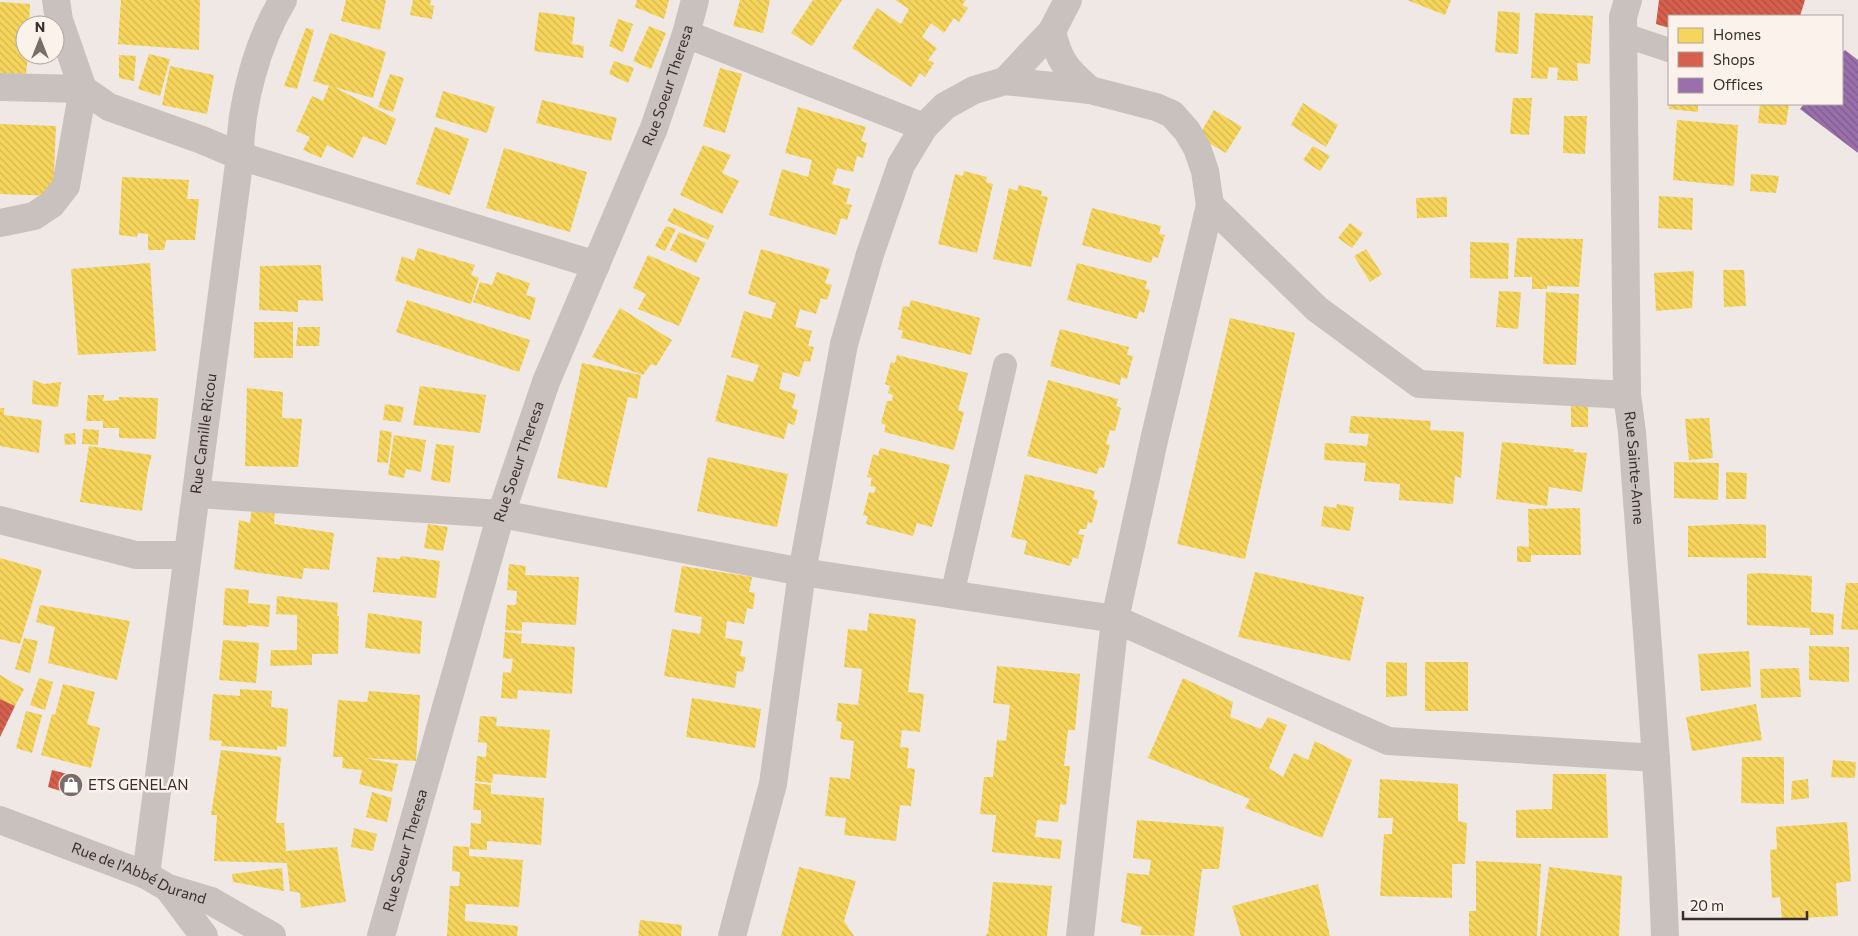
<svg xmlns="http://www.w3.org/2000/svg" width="1858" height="936" font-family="Commissioner,sans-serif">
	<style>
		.homes { fill: url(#homes-back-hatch) }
		.shops { fill: url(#shops-back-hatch) }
		.offices { fill: url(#offices-back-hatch) }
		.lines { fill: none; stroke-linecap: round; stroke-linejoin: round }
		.service { stroke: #c9c1bd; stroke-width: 24 }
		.minor { stroke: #c9c1bd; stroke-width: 28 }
		.tertiary { stroke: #c9c1bd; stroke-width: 28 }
		.labels { text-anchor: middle; stroke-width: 5; stroke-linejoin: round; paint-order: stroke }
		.street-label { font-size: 15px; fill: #3b2d2a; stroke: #fbf2ec }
		.poi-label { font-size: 15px; fill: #3b2d2a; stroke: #fbf2ec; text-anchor: start }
	</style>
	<defs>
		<pattern id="homes-back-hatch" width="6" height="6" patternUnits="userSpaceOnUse" patternTransform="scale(1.25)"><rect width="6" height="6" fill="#f6d55c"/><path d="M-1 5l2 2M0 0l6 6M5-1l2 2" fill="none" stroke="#d4b750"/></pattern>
		<pattern id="shops-back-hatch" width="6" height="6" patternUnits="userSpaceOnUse" patternTransform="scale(1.25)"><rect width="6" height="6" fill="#d6604d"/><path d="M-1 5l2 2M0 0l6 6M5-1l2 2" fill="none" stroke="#af5040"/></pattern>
		<pattern id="offices-back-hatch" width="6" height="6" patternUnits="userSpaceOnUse" patternTransform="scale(1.25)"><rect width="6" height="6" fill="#9970ab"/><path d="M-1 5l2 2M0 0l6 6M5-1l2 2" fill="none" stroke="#7e5c8b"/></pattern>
	</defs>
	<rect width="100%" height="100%" fill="#efe8e4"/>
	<g class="homes">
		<path d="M121 0H200L199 50 118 44Z"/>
		<path d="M346 0H386L380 30 341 21Z"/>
		<path d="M413 0H431L430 5 434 6 432 19 410 15Z"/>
		<path d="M637 0H669L664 19 635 7Z"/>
		<path d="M740 0H770L763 33 733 26Z"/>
		<path d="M813 0H842L812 46 791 33Z"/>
		<path d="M895 0H966L962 5 968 8 959 22 954 18 944 33 931 23 922 37 937 48 928 60 934 63 925 77 920 73 911 87 852 48 877 8 901 24 909 9Z"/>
		<path d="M1407 0H1451L1445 15Z"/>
		<path d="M0 2 30 4 29 25H25V55H28L26 74 0 73Z"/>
		<path d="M1498 11 1520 13 1518 54 1495 52Z"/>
		<path d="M539 12 575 17 572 44 584 46 583 58 534 51Z"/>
		<path d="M1535 13 1593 16 1590 64 1577 63 1578 81 1557 80 1558 68 1549 67 1547 79 1531 78Z"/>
		<path d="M618 19 633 24 623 52 609 46Z"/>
		<path d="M649 26 666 33 651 69 633 61Z"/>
		<path d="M306 28 314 30 297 89 284 86Z"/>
		<path d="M330 33 386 52 373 98 334 87 396 119 386 145 363 136 353 158 327 145 321 158 303 150 310 137 296 131 312 96 323 101 329 86 313 81Z"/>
		<path d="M149 54 170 59 160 96 138 89Z"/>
		<path d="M119 55 136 56 134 81 119 78Z"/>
		<path d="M614 61 634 68 628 83 609 74Z"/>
		<path d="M170 66 214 75 207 114 162 105Z"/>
		<path d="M720 68 742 74 725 133 703 126Z"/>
		<path d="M390 74 404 78 393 112 378 107Z"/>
		<path d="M443 91 495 107 487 133 435 117Z"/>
		<path d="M1513 98H1532L1529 135 1510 134Z"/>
		<path d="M542 100 617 118 611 141 536 123Z"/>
		<path d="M1303 103 1338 125 1326 147 1291 125Z"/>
		<path d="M1669 104H1698V112L1669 109Z"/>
		<path d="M1760 104H1789L1786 125 1758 123Z"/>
		<path d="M798 107 866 127 861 141 867 143 863 158 857 156 853 172 837 168 832 184 850 189 846 204 852 205 847 220 841 218 836 235 769 215 782 169 808 177 812 160 785 153Z"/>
		<path d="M1214 110 1242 127 1226 153 1198 137Z"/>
		<path d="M1564 116H1587L1585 154 1563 153Z"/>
		<path d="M1677 120 1738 125 1734 186 1673 180Z"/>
		<path d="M0 124 56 126 53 196 0 194Z"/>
		<path d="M435 127 469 139 450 195 416 184Z"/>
		<path d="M703 145 731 155 722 173 739 181 722 214 680 195Z"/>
		<path d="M1313 146 1330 156 1320 171 1303 160Z"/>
		<path d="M504 148 587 172 570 232 486 208Z"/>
		<path d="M964 171 987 177 986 182 993 184 977 253 938 244 955 174 963 176Z"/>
		<path d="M1751 174 1779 176 1776 193 1750 191Z"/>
		<path d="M122 177 189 180 187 199H199L195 240H166L164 250H148V234L138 233 137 237 119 235Z"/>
		<path d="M1019 185 1042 191 1041 196 1048 197 1031 267 993 259 1009 188 1017 191Z"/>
		<path d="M1659 196 1693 198 1692 230 1658 228Z"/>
		<path d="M1447 197V217L1417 218 1416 198Z"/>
		<path d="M674 208 714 226 708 240 667 221Z"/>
		<path d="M1092 208 1161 226 1159 234 1165 235 1158 258 1153 256 1151 263 1082 245Z"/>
		<path d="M1350 223 1363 233 1352 248 1338 238Z"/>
		<path d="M666 226 676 229 665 251 655 246Z"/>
		<path d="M679 232 706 243 696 263 670 250Z"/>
		<path d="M1517 238 1583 239 1579 287 1547 286V289H1532V277H1514Z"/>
		<path d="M1470 242 1509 243 1508 279 1470 278Z"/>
		<path d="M418 248 475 265 471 275 479 278 471 304 395 281 402 256 414 261Z"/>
		<path d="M761 249 830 269 825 283 832 285 827 300 821 298 816 314 800 309 795 327 812 331 808 346 814 347 810 362 804 361 799 377 783 372 779 389 796 394 792 408 798 410 794 425 788 423 784 439 715 421 727 375 753 382 759 365 731 357 744 311 771 319 776 303 748 294Z"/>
		<path d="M1366 249 1382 274 1370 282 1354 256Z"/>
		<path d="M648 255 700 278 679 326 638 309 646 294 633 288Z"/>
		<path d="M150 263 156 351 78 355 71 269Z"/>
		<path d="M1077 263 1147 281 1145 289 1150 290 1144 313 1139 311 1137 319 1067 300Z"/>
		<path d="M321 265 323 301 298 300V312L259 310 260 266Z"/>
		<path d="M1723 270H1744L1746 306 1724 307Z"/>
		<path d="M1694 271 1692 308 1656 311 1654 273Z"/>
		<path d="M497 272 530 283 526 295 536 298 530 320 473 302 480 282 492 285Z"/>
		<path d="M1499 291 1521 292 1518 329 1496 327Z"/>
		<path d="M1546 292 1579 294 1576 365 1543 364Z"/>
		<path d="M407 300 530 340 519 372 396 332Z"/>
		<path d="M911 300 980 318 971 355 901 338 903 331 898 329 903 306 909 307Z"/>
		<path d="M620 308 672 340 656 366 651 364 643 375 592 357Z"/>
		<path d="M1230 318 1295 333 1245 559 1177 544Z"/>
		<rect x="254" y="322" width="39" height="36"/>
		<path d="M298 327H320L319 346H296Z"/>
		<path d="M1060 329 1129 347 1127 355 1133 356 1127 379 1121 377 1120 385 1050 366Z"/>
		<path d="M897 355 968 373 958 410 964 412 954 450 884 432 886 425 881 423 887 401H892L893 395 888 393 890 386 885 384 891 362 895 363Z"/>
		<path d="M582 363 641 375 637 399 628 397 607 488 557 478Z"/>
		<path d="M33 380 44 384 61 382 58 407 32 404Z"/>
		<path d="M1048 380 1118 399 1116 406 1121 408 1115 431 1110 430 1106 444 1110 445 1104 468 1099 467 1097 474 1027 456Z"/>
		<path d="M420 386 486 395 480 433 413 425Z"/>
		<path d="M247 388 283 392 282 418 302 419 298 467 245 466Z"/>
		<path d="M88 395H104L103 401 119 400V397L158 398 156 439 119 438V428H103V421H86Z"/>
		<rect x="1571" y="399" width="17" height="28"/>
		<path d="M385 404 404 407 401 422 383 420Z"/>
		<path d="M0 408H4V415L42 420 39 453 0 446Z"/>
		<path d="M1351 416 1431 421 1430 430 1464 432 1461 478 1455 476 1453 504 1399 500 1400 484 1364 481 1366 463 1324 460 1325 443 1367 446 1369 434 1349 433Z"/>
		<path d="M1709 418 1713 458 1689 460 1685 419Z"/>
		<path d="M83 429 99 430 98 445 82 444Z"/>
		<path d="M380 430 392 432 388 463 377 462Z"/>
		<path d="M75 433 76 444 65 445 64 434Z"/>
		<path d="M394 435 426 440 421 472 406 469 404 478 388 475Z"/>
		<path d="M1502 442 1574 449 1573 452 1587 453 1582 492 1549 487 1547 506 1496 499Z"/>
		<path d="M436 444 454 446 450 483 431 480Z"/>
		<path d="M89 446 152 455 148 469 142 511 80 502Z"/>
		<path d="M880 448 950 465 932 527 917 523 913 536 866 524 868 516 863 515 869 492 874 493 876 487 870 486 872 478 867 477 873 454 878 456Z"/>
		<path d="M708 457 788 474 777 527 697 511Z"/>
		<path d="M1674 462 1719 463 1718 500 1674 498Z"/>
		<path d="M1726 472 1747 473 1746 499H1726Z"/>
		<path d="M1025 474 1095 491 1093 499 1098 500 1092 523 1088 522 1086 529H1080L1078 534 1084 535 1078 559 1073 557 1070 566 1024 554 1027 541 1011 537Z"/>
		<path d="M1337 504 1354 507 1350 531 1321 526 1324 506 1336 508Z"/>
		<path d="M252 507 275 509 274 524 334 533 329 570 304 568 302 579 234 569 239 520 250 523Z"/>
		<path d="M1580 508 1581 555H1531V562H1517V546L1529 547 1528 509Z"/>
		<path d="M428 524 448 527 443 551 424 548Z"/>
		<path d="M1739 524 1766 525V558L1688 557V526Z"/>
		<path d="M401 556 440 561 436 598 373 592 377 557 400 559Z"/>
		<path d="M0 558 42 570 20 644 0 639Z"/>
		<path d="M509 564 526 566 525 575 579 577 576 625 522 622V631L505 630 507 605H516L517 591 507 590Z"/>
		<path d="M682 566 752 577 749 592 755 593 753 609 747 608 744 624 727 621 725 638 743 641 740 656 746 657 743 672 737 671 735 688 664 676 672 629 700 634 702 617 674 612Z"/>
		<path d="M1255 572 1364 597 1350 661 1238 637Z"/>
		<path d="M1760 573 1812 576 1811 612 1834 614 1833 635H1810V628L1747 625V574Z"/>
		<path d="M1846 583H1858V630L1841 629Z"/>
		<path d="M225 588 249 590 248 603 270 605 269 627 247 625V627L223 625Z"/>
		<path d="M277 596 338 603 337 616H339L338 654H312V665L270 666 271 650H297V615L276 614Z"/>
		<path d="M40 605 130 621 117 680 48 663 55 627 36 622Z"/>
		<path d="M368 613 422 621 420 654 365 648Z"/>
		<path d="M869 613 916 619 908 692 924 694 920 732 902 730 900 747 909 748 907 768 915 769 911 806 900 805 896 841 844 835 846 818 825 816 830 777 850 779 854 741 840 739 842 722 836 721 838 703 858 705 862 669 844 667 848 629 867 631Z"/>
		<path d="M505 632 522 634 521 643 575 647 572 694 518 690 517 699 501 698 503 672 511 673 513 659 503 658Z"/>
		<path d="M24 638 38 641 30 673 15 669Z"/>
		<path d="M223 640 259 643 256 683 219 680Z"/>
		<path d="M1809 646 1849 647V682L1809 680Z"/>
		<path d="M1749 651 1751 687 1701 691 1698 654Z"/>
		<path d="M1386 662 1407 663V696L1386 697Z"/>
		<rect x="1425" y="662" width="43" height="49"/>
		<path d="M997 666 1080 674 1075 730H1068L1064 766H1070L1066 805 1060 804 1058 822 1037 820 1035 837 1062 840 1060 859 992 852 996 815 980 814 984 777H993L997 740 1006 741 1010 705 993 703Z"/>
		<path d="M1799 668 1801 697 1761 698 1760 669Z"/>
		<path d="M0 675 24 689 15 706 0 699Z"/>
		<path d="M39 678 53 682 45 710 30 705Z"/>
		<path d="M1183 678 1233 702 1230 717 1261 729 1268 717 1287 725 1269 768 1283 777 1294 753 1308 760 1315 741 1352 760 1322 838 1245 808 1250 799 1148 758Z"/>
		<path d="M63 684 95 692 87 724 100 728 91 768 41 755 52 714 55 715Z"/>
		<path d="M240 689 272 691 271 707 288 709 286 747 277 746V750L221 746 222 741 209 740 213 694 240 696Z"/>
		<path d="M369 691 420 695 416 761 364 758 398 764 392 792 359 784 362 770 342 768 343 757H333L338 700 367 702Z"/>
		<path d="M692 698 761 709 755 748 686 737Z"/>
		<path d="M1756 704 1762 740 1692 751 1686 717Z"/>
		<path d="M26 711 42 715 32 753 16 748Z"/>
		<path d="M480 716 497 717 496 726 550 730 546 778 493 774 492 783 475 781 477 756 486 757 487 743 478 742Z"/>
		<path d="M221 750 281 757 276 823H284L286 851 337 847 346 902 301 908 300 893 290 891 287 863 214 861 217 815H211Z"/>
		<path d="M1742 757H1784V804L1741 803Z"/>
		<path d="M1833 760 1856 762 1855 778 1831 777Z"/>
		<path d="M1553 774H1606L1608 838H1516V810L1552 809Z"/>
		<path d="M1380 779 1458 784V821L1467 823 1465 864H1452V898L1380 896 1384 834H1392L1393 818H1378Z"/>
		<path d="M1808 779 1809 798 1791 800 1792 781Z"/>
		<path d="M475 783 491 785V794L544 798 541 845 487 841V850L469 849V856L523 860 519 907 466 904 465 912V921L518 926 517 936H447L450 886H459L460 872 452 871 453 846 470 847 471 823 481 824V810H473Z"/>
		<path d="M372 792 392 798 387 822 366 817Z"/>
		<path d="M1137 820 1224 827 1219 869H1202L1194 936 1140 935 1142 927 1121 922 1127 873 1149 875 1151 860 1133 858Z"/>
		<path d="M1847 822 1851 881 1836 883 1838 916 1782 919 1780 897 1772 898 1770 850 1777 849 1776 827Z"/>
		<path d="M354 828 377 834 373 851 351 847Z"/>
		<path d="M1476 861 1541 864 1537 936H1469V911H1476Z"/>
		<path d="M799 867 856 881 844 921 854 936H781Z"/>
		<path d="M1549 867 1622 876 1619 936H1540Z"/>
		<path d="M282 868 284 891 233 882 232 874Z"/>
		<path d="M993 882 1052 886 1047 936H985L988 933Z"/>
		<path d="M1318 884 1330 936H1241L1232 906Z"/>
		<path d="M640 920 682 925 681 936H638Z"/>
	</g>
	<g class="shops">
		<path d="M1659 0H1805L1800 16H1669V28L1656 24Z"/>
		<path d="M0 699 15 706 0 737Z"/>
		<path d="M52 770 75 776 70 794 48 787Z"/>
	</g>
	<path class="offices" d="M1845 50 1858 60V153L1800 109 1804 104H1842V53Z"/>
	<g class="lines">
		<g class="service">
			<path d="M1624 35 1669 50"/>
			<path d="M952 595 1005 365"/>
		</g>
		<g class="minor">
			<path id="s1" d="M1628 0 1623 17 1627 395 1632 432C1644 600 1659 768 1665 936"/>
			<path d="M1052 31C1059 62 1067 70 1090 90"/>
			<path d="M686 34 924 127"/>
			<path d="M1005 81 1052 31 1068 0"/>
			<path d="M0 87 83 89 109 107 202 140 240 156 596 265"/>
			<path d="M0 223 34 216 52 204 66 186 83 89 59 20 56 0"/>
			<path d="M197 494 501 514 802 572 1115 619 1388 741 1656 758"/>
			<path d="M0 520 136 555H187"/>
			<path id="s2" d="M0 820 146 875 168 888 211 901 272 936"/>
			<path id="s3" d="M381 936 501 514 546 382 654 128 686 34 695 0"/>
			<path d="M732 936 773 784 802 572 844 344 870 254 901 165 924 127 945 106 974 90 1005 81 1090 90 1156 107 1172 114 1187 131 1197 148 1205 171 1210 205 1317 309 1419 384 1627 395"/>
			<path d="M1080 936 1115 619 1155 436 1210 205"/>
		</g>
		<g class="tertiary">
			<path id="s4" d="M146 875 240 156C240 106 257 43 283 0"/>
			<path d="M168 888 204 936"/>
		</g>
	</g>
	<defs>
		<g id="shop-disc" transform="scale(1.25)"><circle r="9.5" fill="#7a6e6b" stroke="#fbf2ec"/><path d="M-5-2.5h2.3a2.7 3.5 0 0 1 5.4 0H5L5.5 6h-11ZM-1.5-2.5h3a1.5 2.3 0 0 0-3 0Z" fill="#fff"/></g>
	</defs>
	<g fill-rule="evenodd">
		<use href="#shop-disc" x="71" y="785"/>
	</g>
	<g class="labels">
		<g class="street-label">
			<text dy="5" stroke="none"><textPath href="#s3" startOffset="899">Rue Soeur Theresa</textPath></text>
			<text dy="5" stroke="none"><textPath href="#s4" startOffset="445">Rue Camille Ricou</textPath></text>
			<text dy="5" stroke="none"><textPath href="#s3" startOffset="494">Rue Soeur Theresa</textPath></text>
			<text dy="5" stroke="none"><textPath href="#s1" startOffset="469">Rue Sainte-Anne</textPath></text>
			<text dy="5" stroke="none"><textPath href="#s3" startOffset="89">Rue Soeur Theresa</textPath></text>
			<text dy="5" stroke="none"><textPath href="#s2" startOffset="149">Rue de l'Abbé Durand</textPath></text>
		</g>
		<g class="poi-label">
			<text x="88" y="790">ETS GENELAN</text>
		</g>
	</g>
	<rect x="1668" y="15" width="175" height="90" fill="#fbf2ec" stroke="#aea39e"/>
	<rect x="1678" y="28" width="25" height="15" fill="#f6d55c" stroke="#aea39e"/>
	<text x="1713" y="40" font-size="15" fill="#3b2d2a">Homes</text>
	<rect x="1678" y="52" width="25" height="15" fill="#d6604d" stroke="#aea39e"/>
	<text x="1713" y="65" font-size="15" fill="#3b2d2a">Shops</text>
	<rect x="1678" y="78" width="25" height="15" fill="#9970ab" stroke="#aea39e"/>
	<text x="1713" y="90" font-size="15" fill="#3b2d2a">Offices</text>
	<g transform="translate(40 40)"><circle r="24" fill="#fbf2ec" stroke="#aea39e"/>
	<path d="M0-4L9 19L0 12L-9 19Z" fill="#7a6e6b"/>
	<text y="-8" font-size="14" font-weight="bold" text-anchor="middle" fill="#3b2d2a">N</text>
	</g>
	<path d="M1683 911v8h124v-8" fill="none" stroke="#3b2d2a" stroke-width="2.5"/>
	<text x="1690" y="911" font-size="15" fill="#3b2d2a" stroke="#fbf2ec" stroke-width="4" paint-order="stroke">20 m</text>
</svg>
